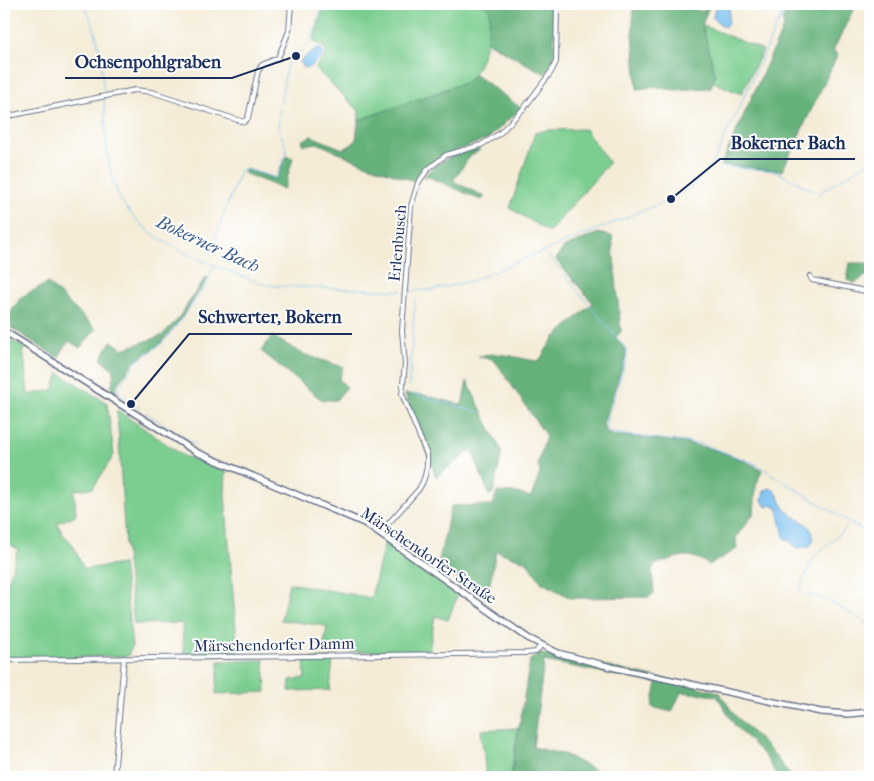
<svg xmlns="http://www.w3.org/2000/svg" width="874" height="781" font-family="'IM FELL French Canon',serif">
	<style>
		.green { fill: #7cce90; stroke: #4c7e77 }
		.forest { fill: #65b17a; stroke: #40706c }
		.water { fill: #78c0f0; stroke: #4a78a7 }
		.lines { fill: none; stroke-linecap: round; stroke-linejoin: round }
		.stream { stroke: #78c0f0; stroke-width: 1 }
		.street-casing { stroke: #677188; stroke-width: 6 }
		.secondary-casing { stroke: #677188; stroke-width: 8 }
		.street { stroke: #fff; stroke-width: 4 }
		.secondary { stroke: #fff; stroke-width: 5 }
		.labels { text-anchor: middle; stroke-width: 4; stroke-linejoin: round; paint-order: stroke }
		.street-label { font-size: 16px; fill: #1b2f5e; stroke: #fff }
		.water-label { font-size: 18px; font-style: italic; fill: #375a8a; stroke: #fff }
		.leader { fill: none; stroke: #1b2f5e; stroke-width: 2 }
		.callout-dot { fill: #1b2f5e; stroke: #fff; stroke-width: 2 }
		.callout-label { font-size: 18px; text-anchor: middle; font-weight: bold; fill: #1b2f5e; stroke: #fff; stroke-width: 4; stroke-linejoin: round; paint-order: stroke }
	</style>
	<rect width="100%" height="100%" fill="#fff"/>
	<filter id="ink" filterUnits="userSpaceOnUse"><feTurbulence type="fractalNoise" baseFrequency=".02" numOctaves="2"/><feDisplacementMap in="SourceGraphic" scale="10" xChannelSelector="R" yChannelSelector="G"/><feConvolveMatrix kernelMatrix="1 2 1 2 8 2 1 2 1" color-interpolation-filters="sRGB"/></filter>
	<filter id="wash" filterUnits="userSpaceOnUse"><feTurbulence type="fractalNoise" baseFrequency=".0096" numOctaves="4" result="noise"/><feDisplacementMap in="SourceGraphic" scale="20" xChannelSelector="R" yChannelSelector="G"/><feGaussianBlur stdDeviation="1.12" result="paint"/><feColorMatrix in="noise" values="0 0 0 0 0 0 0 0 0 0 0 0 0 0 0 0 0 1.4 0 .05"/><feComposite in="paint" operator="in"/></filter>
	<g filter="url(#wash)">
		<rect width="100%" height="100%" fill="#f4ecd7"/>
		<g class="green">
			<path d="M325 4H483L490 11C490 35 484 64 467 82L359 120V111L315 68 326 55V49L313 41Z"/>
			<path d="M702 25 763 50 741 94 713 82 715 74Z"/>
			<path d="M585 129 609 163 549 232 510 208 535 133 547 130Z"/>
			<path d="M4 337 23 347 28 395 53 390 59 373 107 403 114 455 93 488 74 490 76 515 57 523 62 533 72 543 84 569 123 564 132 647 128 656 4 659V595L18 549 4 541Z"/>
			<path d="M117 410 184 456 226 471 225 495 238 654 184 656 182 623 134 624 125 544Z"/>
			<path d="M385 541 458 594 448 620 435 616 429 651 323 652 327 626 281 620 289 583 371 598Z"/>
			<path d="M333 658 330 690 289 691 290 680 305 678 304 659Z"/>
			<path d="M264 660 266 692 216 694 219 661Z"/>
			<path d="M518 728 511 777H486L481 730Z"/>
		</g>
		<g class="forest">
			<path d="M483 4H539L554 10V59L545 74 487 42 490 11Z"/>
			<path d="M633 4H678L704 12V4H710L702 25 715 74 711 88 675 90 651 87 637 89 633 33Z"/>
			<path d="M790 4H856L833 51 838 54 782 171 721 165 784 26 782 20Z"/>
			<path d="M474 74 521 108 489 138 438 158 414 181 362 163 317 143 304 145 302 141 311 136 343 149C362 141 354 136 359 120L467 82Z"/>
			<path d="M473 150H480L470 156 453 181 485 197 481 200 429 177 423 178C437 161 452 155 473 150Z"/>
			<path d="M287 156 293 158 284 189 243 173 244 169 276 179Z"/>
			<path d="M598 233 612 236 621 332 616 337 625 349 626 356 603 424 605 431 610 435C663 440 715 442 762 470L756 486 754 513 736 537 737 549 709 565C687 549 678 558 654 565L652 571 654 593 649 597 571 598 542 583 527 562 496 551 487 599 438 565 451 506 493 505 497 492 517 493 531 497 540 473 538 463 546 436 498 365 492 359 478 357C499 349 519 360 539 361L553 339 593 303 556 260 563 248Z"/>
			<path d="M850 263H870V273L855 283 847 280Z"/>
			<path d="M205 278H208L182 317 159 345 135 361 116 386 115 395 111 392 114 370 101 359 111 341 123 349 161 336 177 320Z"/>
			<path d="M48 283 96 329 80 348 69 341 58 358 4 323 21 297Z"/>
			<path d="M272 336 303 354 343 367 339 380 347 387 336 400H322L261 351Z"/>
			<path d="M467 381 502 452 493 493 489 495 472 450 436 477 405 394 423 395 462 405Z"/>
			<path d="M539 654 556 655 719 692 734 714 774 754 791 777H778L764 755 735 726 717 696 681 692 672 712 652 707 657 683 544 661 533 747 566 755 608 777H511L530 660Z"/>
		</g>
		<g class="water">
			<path d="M716 4H730L728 24 724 27 713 18Z"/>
			<path d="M318 48 323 51V56L310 67 304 68 300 61Z"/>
			<path d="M770 488C780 493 779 502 786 510 796 521 815 522 813 541L809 547 798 548 784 537 778 509 772 505 766 507 762 500 764 491Z"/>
		</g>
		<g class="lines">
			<g class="stream">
				<path d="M83 4C99 27 101 64 104 91"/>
				<path d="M104 98C106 127 105 162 116 189 137 244 212 263 262 284L278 286 401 291"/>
				<path d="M281 103 286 67 289 62 309 44 323 4"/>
				<path d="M719 166 775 171 814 191"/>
				<path d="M818 194 870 161"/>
				<path d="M210 252 240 171 244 168 276 178 287 151 278 127 280 108"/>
				<path d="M548 255 626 349 627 357 606 422V430L610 433 701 444 754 463 870 535"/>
				<path d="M408 291 432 290 471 281 671 199 693 186 713 163 787 4"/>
				<path d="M409 386 415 300"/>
				<path d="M412 394 479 412"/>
				<path d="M126 398 119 394 118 387 137 361 161 344 171 333 204 288 215 264"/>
				<path d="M134 404 141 409"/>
				<path d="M146 413 196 445"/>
				<path d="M802 593 799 590 814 557 847 527"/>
				<path d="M807 594 827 600 870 625"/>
			</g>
		</g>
	</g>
	<g filter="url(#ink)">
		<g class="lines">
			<g class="street-casing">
				<g id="street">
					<path d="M4 117 135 90 152 92 244 122 248 118 258 71 262 65 278 58 289 31 291 4"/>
					<path d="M810 276 812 280 870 292"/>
					<path d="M380 533 419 489C426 478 428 468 427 455L402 394 405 364 402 331 411 206 418 183 428 169 446 155 481 145 499 134 525 107 551 72 556 62 557 4"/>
					<path d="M4 660 527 653 536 652 541 645"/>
					<path d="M114 777 124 658"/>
				</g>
			</g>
			<g class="secondary-casing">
				<path id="secondary" d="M4 331 196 452 364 523 528 638 558 653 611 667 821 712 848 714 870 712"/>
			</g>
			<use href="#street" class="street"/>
			<use href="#secondary" class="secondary"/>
		</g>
	</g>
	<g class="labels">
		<g class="street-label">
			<text transform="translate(397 243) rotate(-85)" y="6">Erlenbusch</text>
			<text transform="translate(429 555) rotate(34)" y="6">Märschendorfer Straße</text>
			<text transform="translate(274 644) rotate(-1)" y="6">Märschendorfer Damm</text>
		</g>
		<g class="water-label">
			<text transform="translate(208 244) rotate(25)" y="6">Bokerner Bach</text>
		</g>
	</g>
	<path class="leader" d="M296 56L232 78H65M671 199L720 159H855M131 404L189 334H352"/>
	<g class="callout-dot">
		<circle cx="296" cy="56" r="5"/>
		<circle cx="671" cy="199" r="5"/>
		<circle cx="131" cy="404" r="5"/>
	</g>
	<g class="callout-label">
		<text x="148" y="68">Ochsenpohlgraben</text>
		<text x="788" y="149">Bokerner Bach</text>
		<text x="270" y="323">Schwerter, Bokern</text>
	</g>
	<rect width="874" height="781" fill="none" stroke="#fff" stroke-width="20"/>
</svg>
